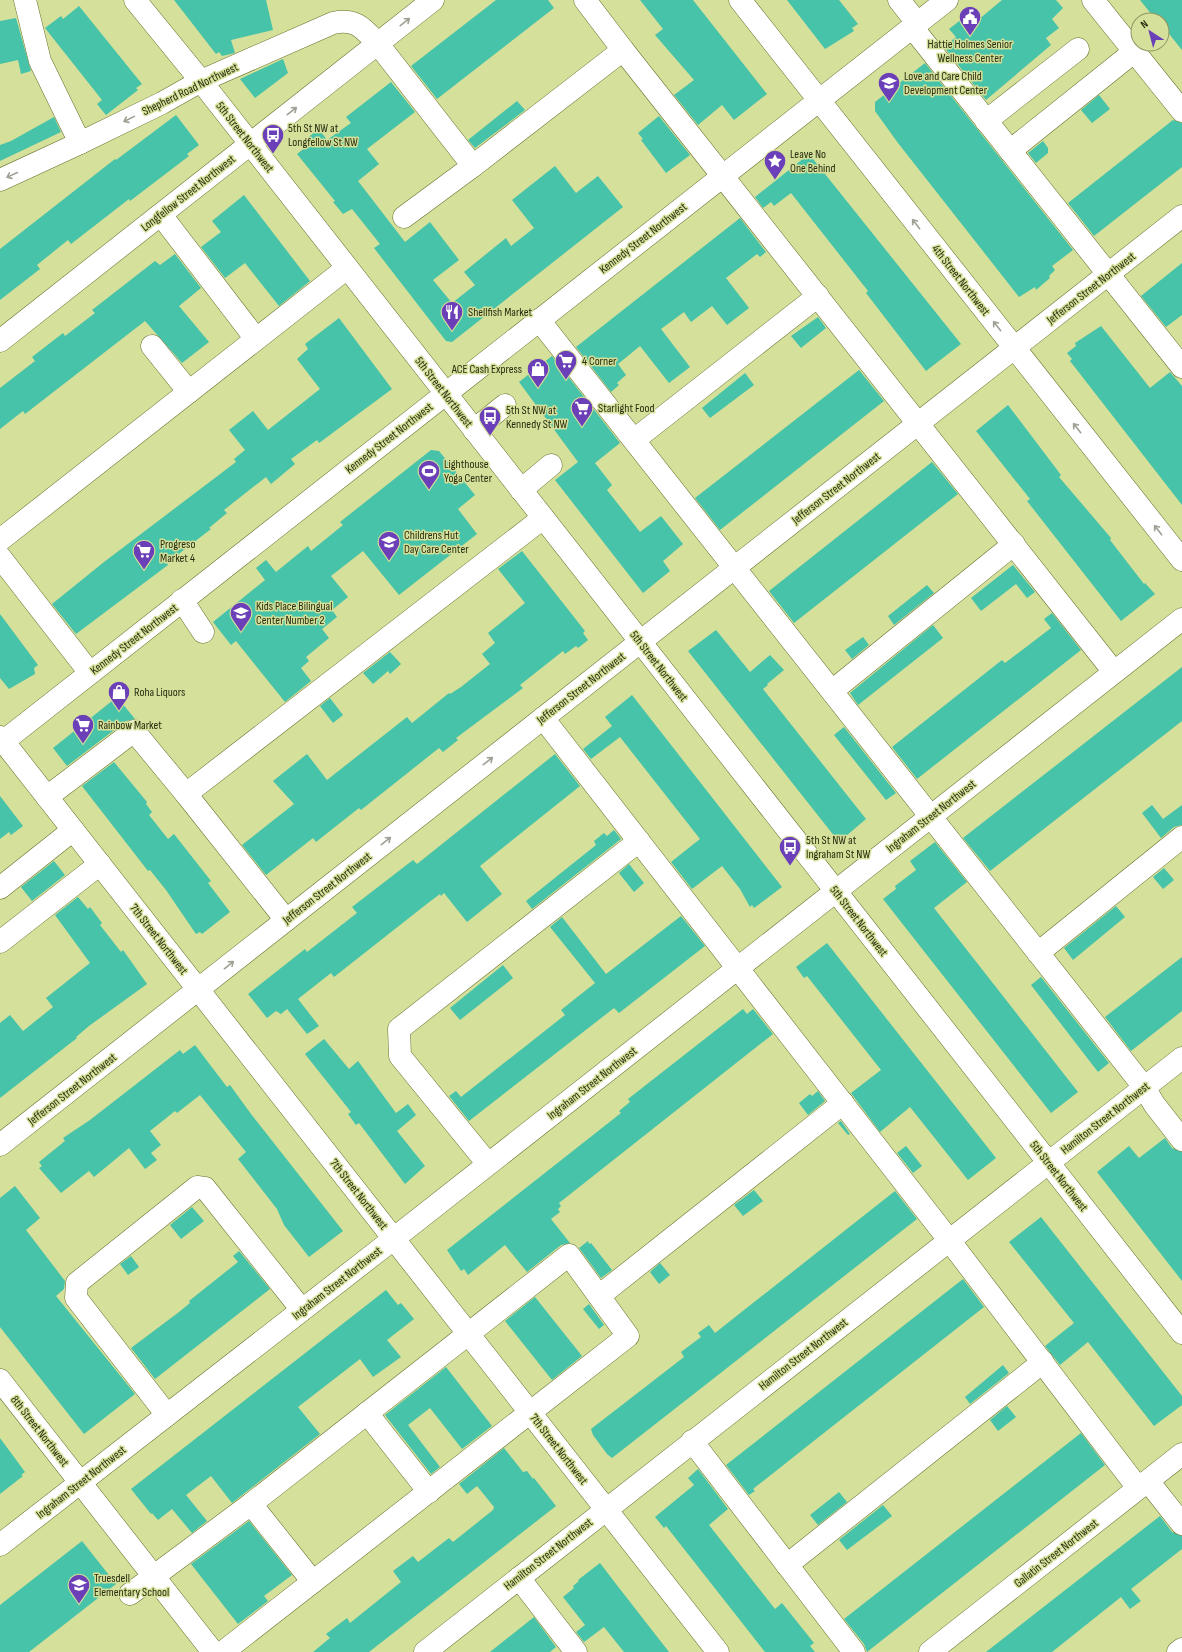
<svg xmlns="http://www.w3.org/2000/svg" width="1182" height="1652" font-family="'Sofia Sans Condensed',sans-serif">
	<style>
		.building { fill: #46c3a8 }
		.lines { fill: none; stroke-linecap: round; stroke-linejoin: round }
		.minor-casing { stroke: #676f2c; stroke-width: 23 }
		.minor { stroke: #fff; stroke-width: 22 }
		.oneway { stroke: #9ea093 }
		.labels { text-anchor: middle; stroke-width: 3; stroke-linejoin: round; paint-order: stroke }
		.poi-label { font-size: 12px; fill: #282c10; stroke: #d5e09a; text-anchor: start }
		.street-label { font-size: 12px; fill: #282c10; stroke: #d5e09a }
	</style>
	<rect width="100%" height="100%" fill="#d5e09a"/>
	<g class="building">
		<path d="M174 0H266L273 30 231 40 235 53 222 56 219 52 216 54Z"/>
		<path d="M496 0H548L554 8 437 99 411 66Z"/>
		<path d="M640 0H693L767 94 734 120 722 105 698 125 674 95 694 80 655 35 663 29Z"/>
		<path d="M787 0H839L858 24 852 28 854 31 825 49Z"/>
		<path d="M1002 0H1056L1063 8 1052 19 1059 28 1046 38 1051 45 986 100 944 47 956 37 949 29 971 12 978 20Z"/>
		<path d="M1140 0H1182V50L1162 25V20H1156Z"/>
		<path d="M79 6 142 84 136 88 138 90 106 115 97 104 102 100 45 28 61 16 63 19Z"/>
		<path d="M16 18 31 71 21 74 18 60 0 64V21Z"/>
		<path d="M283 59 288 73 255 98 240 79Z"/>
		<path d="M925 63 1073 250 1052 266 1055 270 1049 276 1050 278 1036 290 1035 287 1019 297 898 143 875 111V102Z"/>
		<path d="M391 82 415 112 367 149 379 164 358 181 405 242 430 222 459 260 433 280 452 303 475 285 464 272 506 238 511 246 534 228 512 200 555 166 576 193 598 176 623 207 452 342 446 341 374 248 380 244 352 209 343 214 333 202 335 201 297 154 306 147 302 142 319 129 327 140 351 123 346 117Z"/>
		<path d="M1099 95 1110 109 1092 123 1081 110Z"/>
		<path d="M517 101 525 110 475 148 468 140Z"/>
		<path d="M176 115 199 145 187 154 189 156 130 201 129 199 71 244 68 240 37 265 40 269 0 300V249L115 159 116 160Z"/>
		<path d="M659 116 690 155 666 173 641 140 643 139 638 133Z"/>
		<path d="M54 117 61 132 0 161V145L11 141Z"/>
		<path d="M1173 120 1182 123V167L1094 236 1068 203Z"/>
		<path d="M1043 141 1048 148V153L1036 163 1028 153Z"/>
		<path d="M809 154 961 344 926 371 866 293 868 291 791 193 774 206 771 202 763 208 755 197Z"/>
		<path d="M244 195 310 281 279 306 245 263 225 278 201 247 221 232 212 221Z"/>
		<path d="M740 218 766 252 760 257 757 254 726 278 749 308 727 325 712 306 691 322 684 312 661 329 690 367 669 383 640 346 618 364 626 375 617 383 619 385 611 392 576 347Z"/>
		<path d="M175 254 201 288 179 306 209 342 182 363 145 321 25 414 23 411 0 429V388L35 361 32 357 63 333 65 336 95 313 92 310 155 261 160 265Z"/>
		<path d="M1182 263V315L1166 327 1141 296Z"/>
		<path d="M818 317 826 328 801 348 791 336Z"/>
		<path d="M339 318 392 389 319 443 317 440 291 459 295 464 271 484 266 477 224 510 227 513 209 528 211 529 167 563 168 565 76 634 52 604 104 562 236 462 234 459 245 450 229 430 253 411 268 430 320 389 297 359 308 349 305 344Z"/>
		<path d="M1101 326 1150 388 1170 372 1182 386V505L1070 361 1072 359 1067 353 1076 346 1075 343Z"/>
		<path d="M552 356 620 443 595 463 612 485 607 490 640 532 661 516 683 544 663 561 670 571 643 593 555 480 578 462 519 382Z"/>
		<path d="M859 370 884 401 720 530 695 498Z"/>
		<path d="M745 373 754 385 710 418 702 408Z"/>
		<path d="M1008 405 1061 475 1059 477 1111 538 1110 540 1144 584 1145 583 1155 594 1121 621 1027 501 1030 499 976 431Z"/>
		<path d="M431 450 439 451 475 495 458 509 477 534 399 595 363 551 331 576 348 597 332 610 337 617 322 629 329 638 306 657 309 661 301 668 311 681 285 702 236 641 231 645 213 622 265 580 256 568 266 560 276 572 308 546 311 551 343 525 340 522Z"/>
		<path d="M932 462 958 494 794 623 769 591Z"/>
		<path d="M522 551 585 631 583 633 588 640 578 648 576 646 565 654 563 651 520 685 523 688 456 738 458 740 443 752 439 748 361 810 359 808 316 842 313 838 266 875 242 845 294 804 273 781 307 754 327 780 407 717 412 723 449 693 450 694 461 687 490 664 482 654 495 643 488 633 525 603 498 569Z"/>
		<path d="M1013 565 1035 592 1027 598 1016 584 981 611 971 598Z"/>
		<path d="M927 585 934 593 894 625 888 616Z"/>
		<path d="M1052 613 1081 650 917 779 892 747 1002 660 1005 663 1051 628 1044 619Z"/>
		<path d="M0 614 38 665 34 668 35 674 9 689 0 678Z"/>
		<path d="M933 625 943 638 858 705 850 693Z"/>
		<path d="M716 630 750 672 770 655 784 670 767 684 768 685 763 689 866 819 839 842 688 651Z"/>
		<path d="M863 637 869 645 852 659 845 650Z"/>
		<path d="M390 652 401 664 390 674 388 671 373 684 363 673Z"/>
		<path d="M1182 667V721L990 871 963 838Z"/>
		<path d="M632 695 782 887 754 908 752 905 750 907 740 889 722 866 692 889 671 862 700 839 620 737 591 759 583 749 612 726 605 717Z"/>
		<path d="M117 697 135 719 126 721 67 766 53 748Z"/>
		<path d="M330 698 343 715 333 723 320 706Z"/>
		<path d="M844 727 896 793 886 800 834 735Z"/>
		<path d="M555 754 580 786 480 866 502 894 467 922 444 893 441 896 440 894 428 903 334 977 331 973 298 999 319 1026 307 1034 287 1009 281 1014 276 1011 267 1018 248 994 305 949 307 952 357 913 352 907 413 860 417 864Z"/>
		<path d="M114 762 147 802 146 804 152 812 149 815 168 839 174 834 211 881 208 883 230 912 202 934 200 932 196 934 166 890 150 870 148 871 82 786Z"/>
		<path d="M0 796 23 826 11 835 9 832 0 839Z"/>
		<path d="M1152 805 1163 819 1182 805V825L1174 827 1161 838 1142 813Z"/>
		<path d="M614 830 621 839 532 909 526 901 596 845 594 841 604 833 607 836Z"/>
		<path d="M935 842 967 882 934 908 1078 1092 1051 1113 883 899 896 889 895 886 916 870 910 861Z"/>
		<path d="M54 861 65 875 32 901 21 887Z"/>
		<path d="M629 864 644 883 634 892 619 873Z"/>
		<path d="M1164 868 1174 880 1163 889 1153 877Z"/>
		<path d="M78 897 88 909 90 907 102 923 100 925 121 952 123 950 147 984 89 1026 76 1037 77 1038 0 1098V1023L10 1015 23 1031 53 1007 46 998 90 963 55 915Z"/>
		<path d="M1116 906 1125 917 1073 960 1064 948Z"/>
		<path d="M681 916 705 946 619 1013 614 1008 469 1121 449 1096 456 1091 461 1097 565 1015 561 1010 595 983 550 927 562 917 606 974Z"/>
		<path d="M827 943 996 1158 968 1180 910 1107 880 1132 851 1093 881 1070 807 976 804 978 796 967Z"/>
		<path d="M1182 957V1011L1131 1051 1105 1017Z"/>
		<path d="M503 965 513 978 460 1020 450 1008Z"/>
		<path d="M1041 977 1109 1063 1098 1072 1031 985Z"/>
		<path d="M743 1009 747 1014 753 1009 773 1034 559 1203 561 1206 558 1209 560 1212 551 1219 570 1243 561 1245 527 1272 505 1245 468 1275 464 1269 461 1271 447 1250 621 1113 619 1111 630 1102 628 1099Z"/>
		<path d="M324 1039 349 1069 358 1061 396 1113 408 1104 416 1115 397 1131 425 1166 405 1184 359 1123 356 1125 348 1114 351 1112 305 1054Z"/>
		<path d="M195 1045 227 1087 230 1085 251 1114 343 1231 309 1257 284 1225 277 1209 238 1159 246 1152 200 1095 177 1113 175 1111 150 1131 161 1145 151 1153 157 1160 145 1169 129 1148 94 1177 89 1171 61 1193 39 1168 42 1166 39 1162 65 1141 63 1138 90 1120 180 1050 183 1054Z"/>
		<path d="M818 1091 825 1101 808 1115 799 1103 810 1094 812 1096Z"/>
		<path d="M841 1121 850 1134 848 1135 838 1123Z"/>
		<path d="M1165 1138 1172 1148 1182 1152V1281L1097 1172 1129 1146 1139 1158Z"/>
		<path d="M906 1146 922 1166 913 1173 897 1153Z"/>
		<path d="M15 1186 40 1218 26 1230 65 1281 64 1289 56 1296 135 1394 84 1434 0 1327V1198Z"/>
		<path d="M754 1190 763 1201 743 1216 734 1205Z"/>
		<path d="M895 1191 917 1219 612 1458 607 1454 593 1435 591 1429 684 1357 681 1352 701 1337 698 1333 709 1325 715 1333Z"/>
		<path d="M192 1207 204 1221 181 1239 170 1225Z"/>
		<path d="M1041 1217 1182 1396V1405L1154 1426 1088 1342 1060 1365 1045 1346 1074 1323 1009 1242Z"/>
		<path d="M588 1241 589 1244 591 1243 612 1270 601 1278 579 1248Z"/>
		<path d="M239 1251 270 1289 155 1379 131 1348 179 1312 190 1303 189 1301 238 1262 233 1256Z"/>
		<path d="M131 1256 139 1267 128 1275 120 1264Z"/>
		<path d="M660 1263 670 1275 659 1284 650 1272Z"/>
		<path d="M963 1279 984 1307 815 1440 753 1489 755 1491 749 1495 726 1465Z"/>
		<path d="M386 1290 398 1305 401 1303 414 1319 387 1340 401 1357 373 1377 360 1359 298 1407 320 1434 232 1503 211 1476 186 1495 207 1521 192 1533 172 1509 158 1520 152 1513 151 1514 131 1489Z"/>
		<path d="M535 1297 582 1356 552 1380 505 1321Z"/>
		<path d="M589 1304 604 1325 599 1329 583 1309Z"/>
		<path d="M1003 1365 1009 1373 970 1404 965 1397Z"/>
		<path d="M446 1367 492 1426 462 1449 430 1408 408 1425 440 1467 431 1474 385 1415Z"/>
		<path d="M1007 1406 1016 1417 998 1431 990 1420Z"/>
		<path d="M1081 1433 1105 1465 867 1652 864 1644 844 1619Z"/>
		<path d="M0 1438 25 1472 21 1475 23 1476 0 1494Z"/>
		<path d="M504 1448 523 1472 527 1471 533 1479 534 1478 556 1506 369 1652H313L330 1638 326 1634 347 1618 350 1623 401 1582 393 1571 413 1556 418 1562 449 1538 453 1542 493 1510 494 1507 477 1486 467 1494 459 1484Z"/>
		<path d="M698 1469 728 1509 709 1525 775 1609 782 1603 814 1643 810 1646 815 1652H765L666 1526 664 1528 655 1517 694 1485 688 1478Z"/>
		<path d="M839 1492 847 1502 818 1525 810 1515Z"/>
		<path d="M883 1505 892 1516 847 1550 839 1540Z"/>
		<path d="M1160 1516 1172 1532 1182 1536V1549L1131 1589 1141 1601 1130 1609 1121 1597 1052 1652H986Z"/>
		<path d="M249 1521 292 1575 264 1596 268 1601 238 1624 191 1564Z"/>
		<path d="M82 1541 116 1584 29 1652H0V1605Z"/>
		<path d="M600 1563 616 1584 669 1652H624L604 1627 584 1642 576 1632 585 1625 563 1597 574 1588 573 1586 579 1581 578 1580Z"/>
		<path d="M534 1617 556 1647 550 1652H490Z"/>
	</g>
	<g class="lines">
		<g class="minor-casing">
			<g id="minor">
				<path d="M25 0 40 61 80 143"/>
				<path d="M135 0 201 81 1182 1333"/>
				<path d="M585 0 623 50"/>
				<path d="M740 0 1182 560"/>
				<path d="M899 0 917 23"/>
				<path d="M1093 0 1182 111"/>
				<path d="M912 27 1182 367"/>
				<path d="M986 121 1078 49"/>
				<path d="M1010 151 1135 51"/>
				<path d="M0 180 80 143 162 103 201 81 333 23C356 18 363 28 378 44L473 166 623 50 1114 672"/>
				<path d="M161 215 256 339"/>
				<path d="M404 217 473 166"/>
				<path d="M539 320 1144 1087 1154 1104 1182 1140"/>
				<path d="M0 341 433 0"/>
				<path d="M152 346 189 392"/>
				<path d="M474 430 505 405"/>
				<path d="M634 440 818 296"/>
				<path d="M521 490 551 465"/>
				<path d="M0 540 347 268"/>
				<path d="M0 557 90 673"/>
				<path d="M182 600 203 632"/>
				<path d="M832 691 1014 544"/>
				<path d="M543 718 949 1240 1138 1488"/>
				<path d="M0 737 718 1652"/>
				<path d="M0 744 947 0"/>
				<path d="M47 797 134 731 186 794"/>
				<path d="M0 888 73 830"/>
				<path d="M286 920 186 794 543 518"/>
				<path d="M0 942 100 864"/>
				<path d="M1038 953 1182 837"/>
				<path d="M0 1145 1182 216"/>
				<path d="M488 1164 400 1056 399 1029 639 841"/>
				<path d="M599 1296 843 1103"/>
				<path d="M0 1380 213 1652"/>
				<path d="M367 1413 429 1492"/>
				<path d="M167 1415 76 1298 77 1283 197 1187 205 1188 302 1310"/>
				<path d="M692 1441 854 1652"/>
				<path d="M1148 1481 1182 1524"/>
				<path d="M251 1504 313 1582"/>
				<path d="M0 1545 378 1251 1182 619"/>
				<path d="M787 1565 1043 1362"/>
				<path d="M519 1578 576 1652"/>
				<path d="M130 1594 251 1504 569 1255 628 1336 223 1652"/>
				<path d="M425 1652 1182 1058"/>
				<path d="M930 1652 1182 1454"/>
				<path d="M1178 1652 1182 1649"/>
			</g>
		</g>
		<use href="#minor" class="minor"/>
	</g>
	<defs><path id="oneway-shaft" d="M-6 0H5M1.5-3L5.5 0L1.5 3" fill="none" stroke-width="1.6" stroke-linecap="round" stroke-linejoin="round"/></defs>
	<g class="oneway">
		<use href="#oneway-shaft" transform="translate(405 22) rotate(-38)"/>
		<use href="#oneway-shaft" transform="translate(292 111) rotate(-38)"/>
		<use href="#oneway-shaft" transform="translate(129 119) rotate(154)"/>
		<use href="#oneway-shaft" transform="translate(12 175) rotate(155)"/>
		<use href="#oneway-shaft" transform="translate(916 224) rotate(-128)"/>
		<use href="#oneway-shaft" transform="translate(997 326) rotate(-128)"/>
		<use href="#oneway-shaft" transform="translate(1077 428) rotate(-128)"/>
		<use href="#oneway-shaft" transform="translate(1158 530) rotate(-128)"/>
		<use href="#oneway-shaft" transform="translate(488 761) rotate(-38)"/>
		<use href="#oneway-shaft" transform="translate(386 841) rotate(-38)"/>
		<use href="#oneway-shaft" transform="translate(229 965) rotate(-39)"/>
	</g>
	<defs>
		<g id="civic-pin" transform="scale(1.15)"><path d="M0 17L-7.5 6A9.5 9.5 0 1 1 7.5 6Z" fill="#6b3fb7" stroke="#d5e09a"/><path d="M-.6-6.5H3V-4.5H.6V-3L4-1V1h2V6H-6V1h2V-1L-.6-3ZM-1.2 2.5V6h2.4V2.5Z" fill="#fff"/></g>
		<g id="school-pin" transform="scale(1.15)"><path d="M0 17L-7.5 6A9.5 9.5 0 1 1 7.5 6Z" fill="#6b3fb7" stroke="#d5e09a"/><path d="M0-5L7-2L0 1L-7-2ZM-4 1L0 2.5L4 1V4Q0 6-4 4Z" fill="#fff"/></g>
		<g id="bus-pin" transform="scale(1.15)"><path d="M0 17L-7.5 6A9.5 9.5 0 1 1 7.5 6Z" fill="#6b3fb7" stroke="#d5e09a"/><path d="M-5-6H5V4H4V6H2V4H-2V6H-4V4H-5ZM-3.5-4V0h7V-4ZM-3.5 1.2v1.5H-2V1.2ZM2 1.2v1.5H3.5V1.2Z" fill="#fff"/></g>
		<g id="sight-pin" transform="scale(1.15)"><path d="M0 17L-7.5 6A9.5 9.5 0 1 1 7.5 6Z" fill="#6b3fb7" stroke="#d5e09a"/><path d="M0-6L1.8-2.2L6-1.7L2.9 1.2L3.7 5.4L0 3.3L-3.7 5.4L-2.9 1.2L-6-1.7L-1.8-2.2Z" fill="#fff"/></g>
		<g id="restaurant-pin" transform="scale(1.15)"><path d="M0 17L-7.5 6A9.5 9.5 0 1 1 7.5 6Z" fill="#6b3fb7" stroke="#d5e09a"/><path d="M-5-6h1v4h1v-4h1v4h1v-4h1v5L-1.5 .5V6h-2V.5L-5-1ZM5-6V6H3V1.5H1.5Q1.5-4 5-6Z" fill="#fff"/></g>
		<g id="supermarket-pin" transform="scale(1.15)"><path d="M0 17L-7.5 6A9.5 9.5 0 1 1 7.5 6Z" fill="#6b3fb7" stroke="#d5e09a"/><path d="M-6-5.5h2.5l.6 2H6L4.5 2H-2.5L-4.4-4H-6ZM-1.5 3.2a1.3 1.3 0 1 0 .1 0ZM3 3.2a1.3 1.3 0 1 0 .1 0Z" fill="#fff"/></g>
		<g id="shop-pin" transform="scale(1.15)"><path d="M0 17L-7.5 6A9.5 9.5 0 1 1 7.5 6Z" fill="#6b3fb7" stroke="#d5e09a"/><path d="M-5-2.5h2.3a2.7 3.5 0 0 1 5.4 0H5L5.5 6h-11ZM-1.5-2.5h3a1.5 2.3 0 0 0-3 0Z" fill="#fff"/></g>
		<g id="stadium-pin" transform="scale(1.15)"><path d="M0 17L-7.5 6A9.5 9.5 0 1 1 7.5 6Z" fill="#6b3fb7" stroke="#d5e09a"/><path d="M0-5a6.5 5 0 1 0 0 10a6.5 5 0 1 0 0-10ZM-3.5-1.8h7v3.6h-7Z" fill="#fff"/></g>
	</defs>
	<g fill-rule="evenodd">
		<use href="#civic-pin" x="970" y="17"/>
		<use href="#school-pin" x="889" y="83"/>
		<use href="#bus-pin" x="273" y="135"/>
		<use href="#sight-pin" x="775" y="161"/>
		<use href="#restaurant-pin" x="452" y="312"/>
		<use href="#supermarket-pin" x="566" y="361"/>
		<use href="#shop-pin" x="538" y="369"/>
		<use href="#supermarket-pin" x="582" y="408"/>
		<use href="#bus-pin" x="490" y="417"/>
		<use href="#stadium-pin" x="429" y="471"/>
		<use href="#school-pin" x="389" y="542"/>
		<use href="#supermarket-pin" x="144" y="551"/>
		<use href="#school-pin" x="241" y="613"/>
		<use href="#shop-pin" x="119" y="692"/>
		<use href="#supermarket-pin" x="83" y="725"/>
		<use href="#bus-pin" x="790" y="847"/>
		<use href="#school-pin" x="79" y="1585"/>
	</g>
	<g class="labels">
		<g class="poi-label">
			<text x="970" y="48" text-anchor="middle">Hattie Holmes Senior<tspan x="970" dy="14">Wellness Center</tspan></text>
			<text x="904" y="80">Love and Care Child<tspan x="904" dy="14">Development Center</tspan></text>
			<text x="288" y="132">5th St NW at<tspan x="288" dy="14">Longfellow St NW</tspan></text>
			<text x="790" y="158">Leave No<tspan x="790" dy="14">One Behind</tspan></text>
			<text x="468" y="316">Shellfish Market</text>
			<text x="582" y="365">4 Corner</text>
			<text x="522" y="373" text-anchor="end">ACE Cash Express</text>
			<text x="598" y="412">Starlight Food</text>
			<text x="506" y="414">5th St NW at<tspan x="506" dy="14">Kennedy St NW</tspan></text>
			<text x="444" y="468">Lighthouse<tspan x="444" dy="14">Yoga Center</tspan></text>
			<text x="404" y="539">Childrens Hut<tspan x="404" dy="14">Day Care Center</tspan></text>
			<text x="160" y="548">Progreso<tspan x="160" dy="14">Market 4</tspan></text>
			<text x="256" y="610">Kids Place Bilingual<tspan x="256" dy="14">Center Number 2</tspan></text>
			<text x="134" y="696">Roha Liquors</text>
			<text x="98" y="729">Rainbow Market</text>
			<text x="806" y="844">5th St NW at<tspan x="806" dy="14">Ingraham St NW</tspan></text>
			<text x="94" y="1582">Truesdell<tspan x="94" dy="14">Elementary School</tspan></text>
		</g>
		<g class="street-label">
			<text transform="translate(190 89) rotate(-26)" y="4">Shepherd Road Northwest</text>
			<text transform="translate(245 137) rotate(52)" y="4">5th Street Northwest</text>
			<text transform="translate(188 193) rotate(-38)" y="4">Longfellow Street Northwest</text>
			<text transform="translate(643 238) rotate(-38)" y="4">Kennedy Street Northwest</text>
			<text transform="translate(961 280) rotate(52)" y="4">4th Street Northwest</text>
			<text transform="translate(1091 288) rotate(-38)" y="4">Jefferson Street Northwest</text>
			<text transform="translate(444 392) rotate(52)" y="4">5th Street Northwest</text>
			<text transform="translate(389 438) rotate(-38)" y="4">Kennedy Street Northwest</text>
			<text transform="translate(836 488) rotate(-38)" y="4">Jefferson Street Northwest</text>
			<text transform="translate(134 639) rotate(-38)" y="4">Kennedy Street Northwest</text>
			<text transform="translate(659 666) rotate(52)" y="4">5th Street Northwest</text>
			<text transform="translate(581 688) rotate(-38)" y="4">Jefferson Street Northwest</text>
			<text transform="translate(931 816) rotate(-38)" y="4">Ingraham Street Northwest</text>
			<text transform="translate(327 888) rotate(-38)" y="4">Jefferson Street Northwest</text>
			<text transform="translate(859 921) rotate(52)" y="4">5th Street Northwest</text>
			<text transform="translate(159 939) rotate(52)" y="4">7th Street Northwest</text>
			<text transform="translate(592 1083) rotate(-38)" y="4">Ingraham Street Northwest</text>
			<text transform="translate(72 1089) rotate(-38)" y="4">Jefferson Street Northwest</text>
			<text transform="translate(1105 1118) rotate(-38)" y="4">Hamilton Street Northwest</text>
			<text transform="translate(1059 1176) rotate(52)" y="4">5th Street Northwest</text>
			<text transform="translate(359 1194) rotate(52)" y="4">7th Street Northwest</text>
			<text transform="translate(337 1283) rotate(-38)" y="4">Ingraham Street Northwest</text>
			<text transform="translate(803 1354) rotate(-38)" y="4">Hamilton Street Northwest</text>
			<text transform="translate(40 1431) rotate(52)" y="4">8th Street Northwest</text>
			<text transform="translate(559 1449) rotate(52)" y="4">7th Street Northwest</text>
			<text transform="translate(81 1482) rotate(-38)" y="4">Ingraham Street Northwest</text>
			<text transform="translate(1056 1553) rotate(-38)" y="4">Gallatin Street Northwest</text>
			<text transform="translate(548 1554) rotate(-38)" y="4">Hamilton Street Northwest</text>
		</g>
	</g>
	<g transform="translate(1150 32) rotate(324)"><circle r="19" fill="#d5e09a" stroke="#909863"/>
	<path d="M0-3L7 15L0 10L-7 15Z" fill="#6b3fb7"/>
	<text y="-6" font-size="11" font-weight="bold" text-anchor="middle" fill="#282c10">N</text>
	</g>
</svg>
